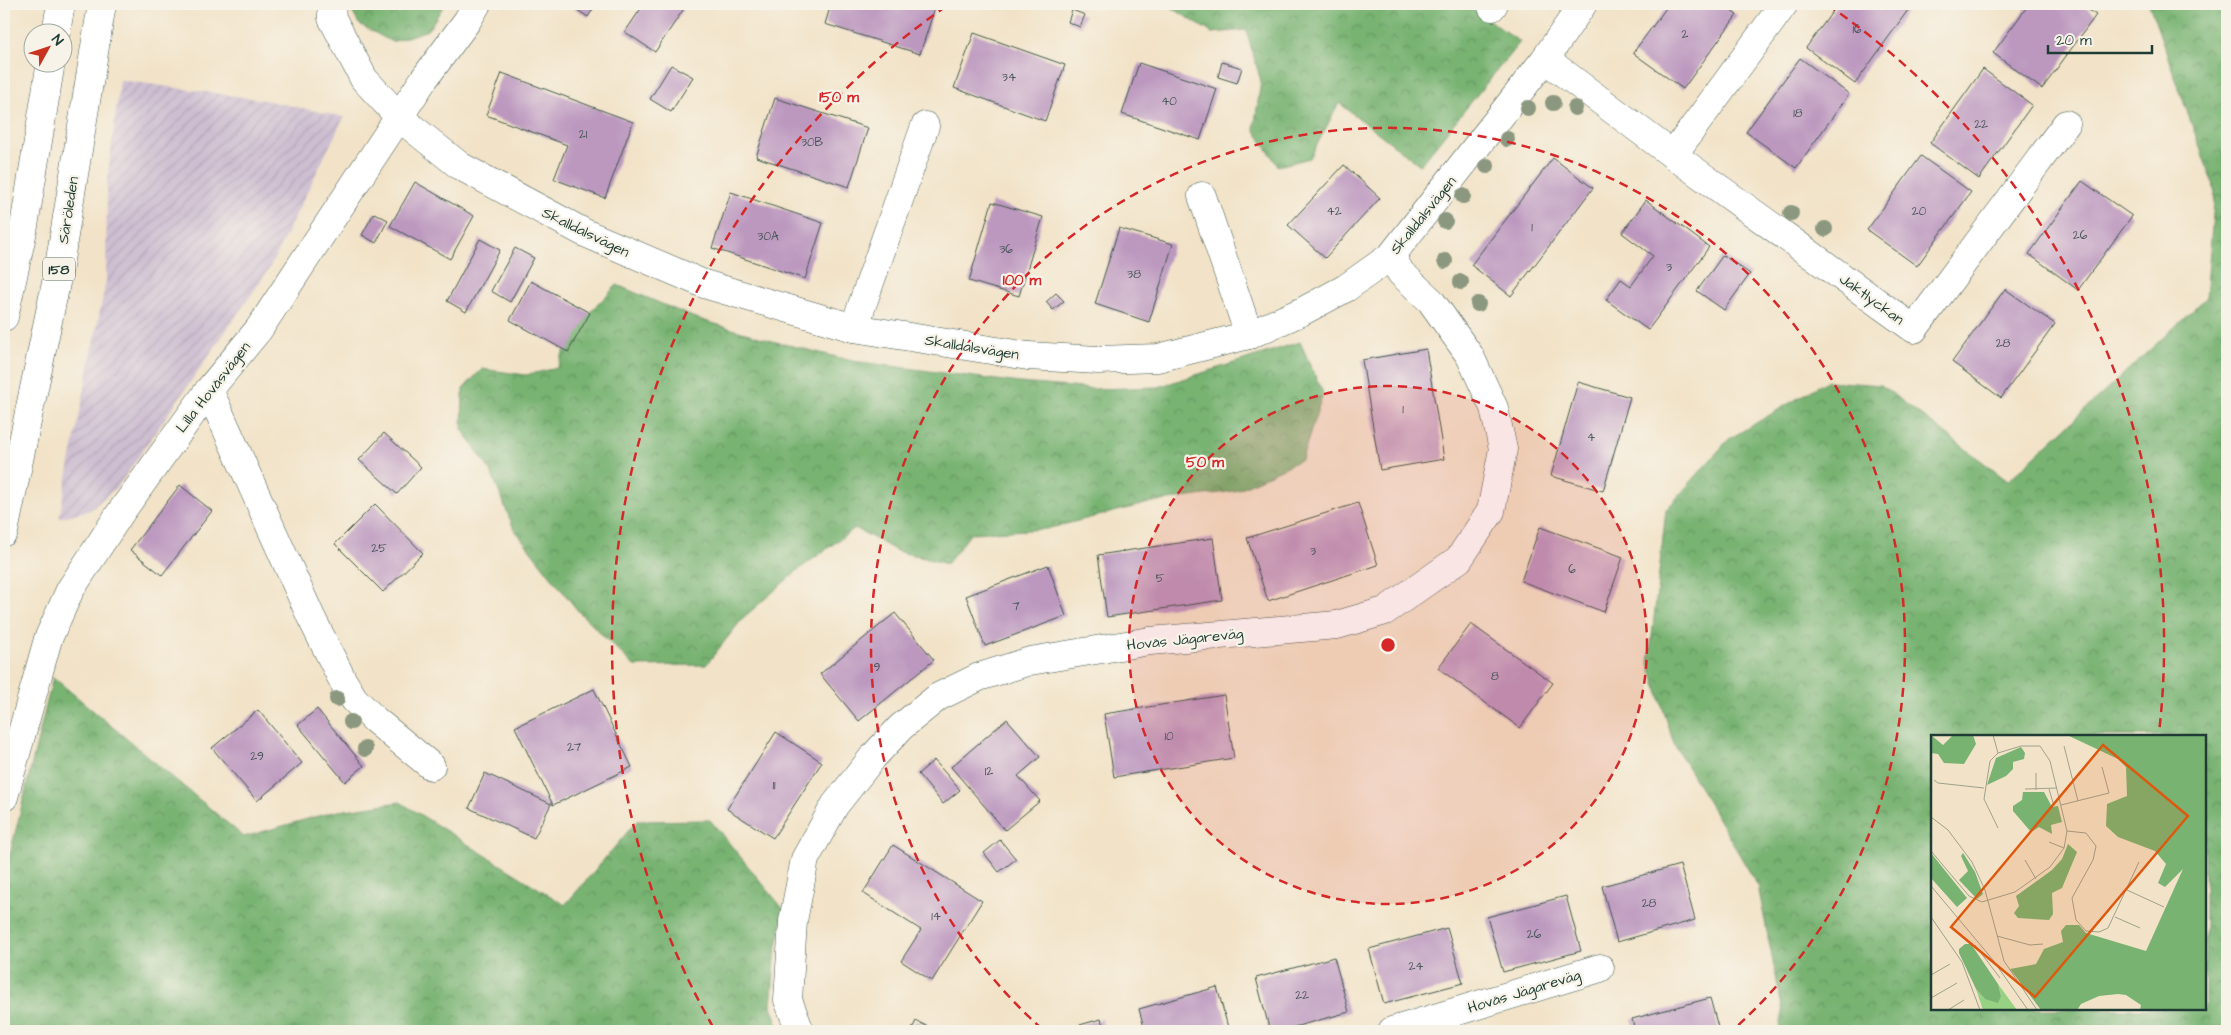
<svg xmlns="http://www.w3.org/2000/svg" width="2231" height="1035" font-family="'Architects Daughter',sans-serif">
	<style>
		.industrial { fill: url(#industrial-furrows) }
		.forest { fill: url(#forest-crowns); stroke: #4c7853; fill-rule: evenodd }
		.building { fill: #bc98bf }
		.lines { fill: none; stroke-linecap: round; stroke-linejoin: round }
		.minor-casing { stroke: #3f564a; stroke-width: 29 }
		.major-casing { stroke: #3f564a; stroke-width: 29 }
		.minor { stroke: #fff; stroke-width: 28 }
		.major { stroke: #fff; stroke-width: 28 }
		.tree { fill: #8b987f }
		.ring { fill: none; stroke: #d62828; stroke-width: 2.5; stroke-dasharray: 9 6 }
		.labels { text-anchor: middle; stroke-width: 4.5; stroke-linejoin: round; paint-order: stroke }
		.number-label { font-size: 12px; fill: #465457 }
		.shield { fill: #f7f3e8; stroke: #60746a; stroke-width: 1 }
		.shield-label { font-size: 14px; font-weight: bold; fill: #1f3d34 }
		.street-label { font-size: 15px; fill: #1f3d34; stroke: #f7f3e8 }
		.inset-road { fill: none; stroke: #9ea18d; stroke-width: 1 }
		.view { fill: #de580e; fill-opacity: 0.15; stroke: #de580e; stroke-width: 2.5 }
		.inset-edge { fill: none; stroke: #1f3d34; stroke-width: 2.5 }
		.centre { fill: #d62828; stroke: #f7f3e8; stroke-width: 2.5 }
		.ring-label { font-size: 15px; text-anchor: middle; font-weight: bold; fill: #d62828; stroke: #f7f3e8; stroke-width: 4.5; stroke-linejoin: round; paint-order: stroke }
	</style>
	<defs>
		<pattern id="industrial-furrows" width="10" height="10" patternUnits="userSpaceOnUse" patternTransform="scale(1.25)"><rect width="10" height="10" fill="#cebed1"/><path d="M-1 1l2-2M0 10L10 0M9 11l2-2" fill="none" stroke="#b0a4b4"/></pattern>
		<pattern id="forest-crowns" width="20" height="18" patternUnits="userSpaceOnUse" patternTransform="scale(1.25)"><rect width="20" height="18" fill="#78b372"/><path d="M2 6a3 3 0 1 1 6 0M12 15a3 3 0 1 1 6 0" fill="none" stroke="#62935e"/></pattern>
	</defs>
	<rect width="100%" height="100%" fill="#f7f3e8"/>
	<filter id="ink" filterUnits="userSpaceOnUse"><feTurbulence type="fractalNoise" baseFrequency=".02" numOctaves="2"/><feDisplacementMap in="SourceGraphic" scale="10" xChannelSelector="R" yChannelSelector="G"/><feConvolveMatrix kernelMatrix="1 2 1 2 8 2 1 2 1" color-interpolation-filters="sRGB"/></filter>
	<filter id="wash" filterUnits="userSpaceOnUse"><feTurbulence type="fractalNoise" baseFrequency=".0096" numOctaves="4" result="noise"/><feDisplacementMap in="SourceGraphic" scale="20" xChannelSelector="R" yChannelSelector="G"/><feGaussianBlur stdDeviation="1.12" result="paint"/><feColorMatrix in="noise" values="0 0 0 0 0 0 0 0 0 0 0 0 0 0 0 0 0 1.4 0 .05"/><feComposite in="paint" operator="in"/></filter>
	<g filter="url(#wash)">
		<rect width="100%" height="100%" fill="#f2e3c8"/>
		<path class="industrial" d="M120 80 264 100 344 117 269 269 118 486 90 510 59 518 106 281 107 182Z"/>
		<g class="forest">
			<path d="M348 4H445L428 30 392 42 359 24Z"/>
			<path d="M1170 4H1471L1469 6 1520 42 1420 165 1339 103 1310 158 1278 166 1254 129 1261 81 1246 30 1212 33 1169 6Z"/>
			<path d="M2149 4H2227V1031H1779L1783 1012 1758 886 1674 744 1649 663 1666 510 1729 439 1827 381 1881 385 2008 481 2206 298 2215 190ZM2205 736V1009H1932V736Z"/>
			<path d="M617 285 695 318 776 342 853 361 1020 383 1094 389 1158 387 1300 342 1323 393 1302 459 1235 491 1153 502 1046 529 971 533 947 564 897 551 855 528 798 570 743 618 706 665 634 666 578 611 514 529 491 472 462 429 463 389 482 369 526 375 557 368 573 329Z"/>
			<path d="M53 677 244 837 332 812 400 802 565 905 637 821 710 820 785 911 776 950 771 1006 780 1031H4V879Z"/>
		</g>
		<g id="blocks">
			<g class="building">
				<path d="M568 4H596L588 17Z"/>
				<path d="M644 4H687L655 52 625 32Z"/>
				<path d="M831 4H936L920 54 825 24Z"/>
				<path d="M1669 4H1721L1737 15 1683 89 1633 53Z"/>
				<path d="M1838 4H1900L1908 10 1855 84 1806 48Z"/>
				<path d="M2029 4H2080L2096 15 2042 89 1993 53Z"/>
				<path d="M1072 10 1085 15 1080 27 1068 22Z"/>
				<path d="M974 33 1065 65 1045 121 954 88Z"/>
				<path d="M1800 58 1849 94 1796 168 1746 132Z"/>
				<path d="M1222 62 1242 68 1237 83 1218 77Z"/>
				<path d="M1139 63 1217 89 1200 140 1122 114Z"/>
				<path d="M671 65 693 77 671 112 650 99Z"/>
				<path d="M1983 69 2032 105 1979 179 1930 143Z"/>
				<path d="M502 73 633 122 605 198 554 179 567 145 486 115Z"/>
				<path d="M775 98 868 128 849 187 756 157Z"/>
				<path d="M1921 156 1971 192 1917 266 1867 230Z"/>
				<path d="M1553 158 1593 188 1511 296 1471 265Z"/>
				<path d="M1344 165 1380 198 1325 258 1288 225Z"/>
				<path d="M2082 181 2132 216 2078 290 2029 254Z"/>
				<path d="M415 182 474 216 450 259 390 226Z"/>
				<path d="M731 192 823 223 805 279 712 248Z"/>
				<path d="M1646 200 1709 247 1648 330 1606 300 1621 279 1631 286 1653 256 1622 233Z"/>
				<path d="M992 202 1043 217 1019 296 969 281Z"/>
				<path d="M374 213 388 220 376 243 362 235Z"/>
				<path d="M1119 228 1173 244 1149 322 1095 304Z"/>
				<path d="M480 239 500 250 466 312 447 301Z"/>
				<path d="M515 248 534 258 510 302 491 291Z"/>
				<path d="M1723 255 1750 274 1724 310 1697 291Z"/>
				<path d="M531 281 590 313 568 352 510 320Z"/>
				<path d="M2005 289 2055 324 2001 398 1952 362Z"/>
				<path d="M1056 293 1064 301 1053 310 1046 302Z"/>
				<path d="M1426 349 1444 459 1380 470 1362 360Z"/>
				<path d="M1578 382 1630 397 1603 491 1551 476Z"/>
				<path d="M384 433 421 467 397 494 359 460Z"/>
				<path d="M180 485 212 511 162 575 130 550Z"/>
				<path d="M1358 503 1378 565 1268 601 1247 538Z"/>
				<path d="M375 504 423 553 383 592 335 544Z"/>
				<path d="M1540 527 1623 557 1604 612 1521 581Z"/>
				<path d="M1213 538 1222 600 1107 617 1098 555Z"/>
				<path d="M1048 565 1066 616 985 646 966 596Z"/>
				<path d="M895 613 934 660 859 721 820 674Z"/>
				<path d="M1471 624 1553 683 1520 728 1438 668Z"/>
				<path d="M594 689 632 767 553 805 515 727Z"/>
				<path d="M1224 695 1234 758 1114 777 1104 714Z"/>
				<path d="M317 709 364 766 345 782 298 725Z"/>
				<path d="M258 710 302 763 257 801 212 748Z"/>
				<path d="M1007 719 1040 757 1018 776 1040 801 1005 830 951 767Z"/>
				<path d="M776 732 822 762 773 838 727 809Z"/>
				<path d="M934 760 960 790 943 804 918 774Z"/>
				<path d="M485 773 551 804 534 838 469 808Z"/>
				<path d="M1000 840 1016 859 999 872 984 853Z"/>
				<path d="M893 845 982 901 932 981 901 961 921 930 863 893Z"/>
				<path d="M1680 865 1695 920 1617 942 1602 886Z"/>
				<path d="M1566 896 1581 951 1503 972 1487 917Z"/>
				<path d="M1447 928 1463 983 1384 1004 1369 949Z"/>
				<path d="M1334 957 1349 1012 1279 1031H1270L1256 978Z"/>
				<path d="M1217 987 1229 1031H1145L1139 1009Z"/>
				<path d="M1710 998 1719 1031H1635L1632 1019Z"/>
				<path d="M1101 1019 1105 1031H1058Z"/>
				<path d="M916 1021 937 1031H911Z"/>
			</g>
		</g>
	</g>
	<g filter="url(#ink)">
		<use href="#blocks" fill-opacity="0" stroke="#3f564a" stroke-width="1"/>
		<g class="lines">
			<g class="minor-casing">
				<g id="minor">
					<path d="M331 4 332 18 364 79 400 118 460 166 585 233 704 284 854 328 1028 356 1098 360 1158 358 1249 335 1303 311 1346 288 1391 256 1545 59 1583 4"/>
					<path d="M1492 7 1494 4"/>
					<path d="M1545 59 1673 155 1914 329 2066 124"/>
					<path d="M1673 155 1784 4"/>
					<path d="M1202 196 1249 335"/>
					<path d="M854 328 925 126"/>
					<path d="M209 390 311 617 343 681 354 699 375 720 431 766"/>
					<path d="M4 797 48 639 70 590 121 512 209 390 259 329 424 79 467 21 477 4"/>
					<path d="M800 1031 788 1000 793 921 805 859 835 805 873 757 901 727 938 697 979 677 1030 661 1150 641 1337 625 1385 611 1459 559 1491 511 1503 449 1494 408 1470 356 1431 301 1401 273 1391 256"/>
					<path d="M1392 1031 1600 968"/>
				</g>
			</g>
			<g class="major-casing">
				<g id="major">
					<path d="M56 32 61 4"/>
					<path d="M4 317 24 226 51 62"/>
					<path d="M4 532 57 278 102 4"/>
				</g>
			</g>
			<use href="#minor" class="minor"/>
			<use href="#major" class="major"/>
		</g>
		<g class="tree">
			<circle cx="1553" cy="103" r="8"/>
			<circle cx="1528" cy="108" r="8"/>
			<circle cx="1575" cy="108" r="8"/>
			<circle cx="1507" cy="139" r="8"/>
			<circle cx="1487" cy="166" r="8"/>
			<circle cx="1463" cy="196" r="8"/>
			<circle cx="1791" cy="213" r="8"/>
			<circle cx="1445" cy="221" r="8"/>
			<circle cx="1825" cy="229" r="8"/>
			<circle cx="1445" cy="261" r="8"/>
			<circle cx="1461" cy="282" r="8"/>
			<circle cx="1478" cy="304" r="8"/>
			<circle cx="337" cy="699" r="8"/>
			<circle cx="351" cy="722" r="8"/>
			<circle cx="365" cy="749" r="8"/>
		</g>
	</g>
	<circle cx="1388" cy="645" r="259" fill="#d62828" fill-opacity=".12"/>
	<g class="ring">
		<circle cx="1388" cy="645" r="259"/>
		<path d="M1042 1029A517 517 0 1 1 1734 1029"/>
		<path d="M713 1027A776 776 0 0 1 948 5M1828 5A776 776 0 0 1 2159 733"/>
	</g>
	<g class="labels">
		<g class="number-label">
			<text x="1857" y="33">16</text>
			<text x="1685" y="38">2</text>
			<text x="1009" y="81">34</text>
			<text x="1169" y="105">40</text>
			<text x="1798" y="117">18</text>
			<text x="1981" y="128">22</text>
			<text x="583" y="138">21</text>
			<text x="812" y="146">30B</text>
			<text x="1334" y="215">42</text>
			<text x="1919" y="215">20</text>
			<text x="1532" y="231">1</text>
			<text x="2080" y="239">26</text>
			<text x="768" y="240">30A</text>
			<text x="1006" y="253">36</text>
			<text x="1669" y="271">3</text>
			<text x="1134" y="278">38</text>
			<text x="2003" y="347">28</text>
			<text x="1403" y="413">1</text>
			<text x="1591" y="441">4</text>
			<text x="379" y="552">25</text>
			<text x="1313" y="555">3</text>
			<text x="1572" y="573">6</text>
			<text x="1160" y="582">5</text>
			<text x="1016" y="610">7</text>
			<text x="877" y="671">9</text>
			<text x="1495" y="680">8</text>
			<text x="1169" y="740">10</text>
			<text x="574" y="751">27</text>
			<text x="257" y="760">29</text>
			<text x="989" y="775">12</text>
			<text x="774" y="789">11</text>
			<text x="1649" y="907">28</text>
			<text x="936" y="920">14</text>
			<text x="1534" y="938">26</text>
			<text x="1416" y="970">24</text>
			<text x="1302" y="999">22</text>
		</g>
		<rect class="shield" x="43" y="257.5" width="32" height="23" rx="4"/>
		<g class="shield-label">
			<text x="59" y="274">158</text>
		</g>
		<g class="street-label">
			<text transform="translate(68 210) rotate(-81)" y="5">Säröleden</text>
			<text transform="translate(1423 215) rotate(-51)" y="5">Skalldalsvägen</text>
			<text transform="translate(586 232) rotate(26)" y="5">Skalldalsvägen</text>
			<text transform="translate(1872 299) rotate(36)" y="5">Jaktlyckan</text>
			<text transform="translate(972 347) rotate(9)" y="5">Skalldalsvägen</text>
			<text transform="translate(213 387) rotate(-52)" y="5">Lilla Hovåsvägen</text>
			<text transform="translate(1185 639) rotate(-6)" y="5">Hovås Jägareväg</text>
			<text transform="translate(1524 991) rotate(-17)" y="5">Hovås Jägareväg</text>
		</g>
	</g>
	<g transform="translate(1931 735)">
		<rect width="275" height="275" fill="#f2e3c8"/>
		<path d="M67 249 86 275H52L45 254 54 264 70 261Z" fill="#96d184"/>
		<path d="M0 0 12 10 22 0H42L45 9 33 29 13 28 7 19 0 18ZM136 0H275V275H209L210 270 195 260 187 259 168 261 150 269 146 275H110L79 234 105 229 113 214 132 207 130 196 135 190H148L155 198 215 216 252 134 234 152 227 148 235 129 224 116 187 102 175 91 176 69 196 61 195 32 187 24ZM90 12 94 18 93 24 82 27V34L75 41 56 50 65 23ZM92 57H113L121 72 127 71 131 87 120 90 121 99 108 92 100 97 82 76V71L91 65ZM137 109 146 117 131 153 121 158 122 179 118 185 87 183 83 178 88 171 85 161 121 135 131 124ZM0 118 36 163 26 172 0 143ZM32 118 44 137 52 159 46 164 28 145 37 136 30 121ZM34 209H40L67 249 70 261 67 268 54 264 45 254 28 218V214Z" fill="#78b372"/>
		<path class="inset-road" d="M62 0 67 18M133 11 147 66M105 38V55M3 45 7 48 53 53M94 54 126 53M118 54 123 71M130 70 178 58 171 32M0 82 17 95 41 127 54 155 73 226 106 275M136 96 155 98 165 111 162 125 141 163 145 185 155 196 168 197 177 193 208 127M118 107 133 113M0 116 38 161 51 167 84 157 119 132 133 113 136 96 119 26 109 11H90L67 18 59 26 53 64 67 93M94 125 105 144M0 151 62 225 97 275M196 155 233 172M0 182 31 227 49 275M184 182 209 193M66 201 99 210 112 209M44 210 69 243M0 240 19 229M0 263 26 248M17 275 33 265"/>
		<path class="view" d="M172 10 257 81 104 262 20 192Z"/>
		<rect width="275" height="275" class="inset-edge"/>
	</g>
	<circle cx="1388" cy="645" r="8" class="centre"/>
	<g class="ring-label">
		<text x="839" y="102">150 m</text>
		<text x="1022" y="285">100 m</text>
		<text x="1205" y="467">50 m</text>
	</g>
	<rect width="2231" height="1035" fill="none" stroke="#f7f3e8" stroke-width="20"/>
	<g transform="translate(48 48) rotate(50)"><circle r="24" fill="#f7f3e8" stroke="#a1aaa0"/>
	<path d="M0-4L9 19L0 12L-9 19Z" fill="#c8321e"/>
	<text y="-8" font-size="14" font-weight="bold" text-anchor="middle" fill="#1f3d34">N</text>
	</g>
	<path d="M2048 45v8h104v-8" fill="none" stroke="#1f3d34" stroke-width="2.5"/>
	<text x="2056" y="45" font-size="15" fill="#1f3d34" stroke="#f7f3e8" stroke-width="4" paint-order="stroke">20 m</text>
</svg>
